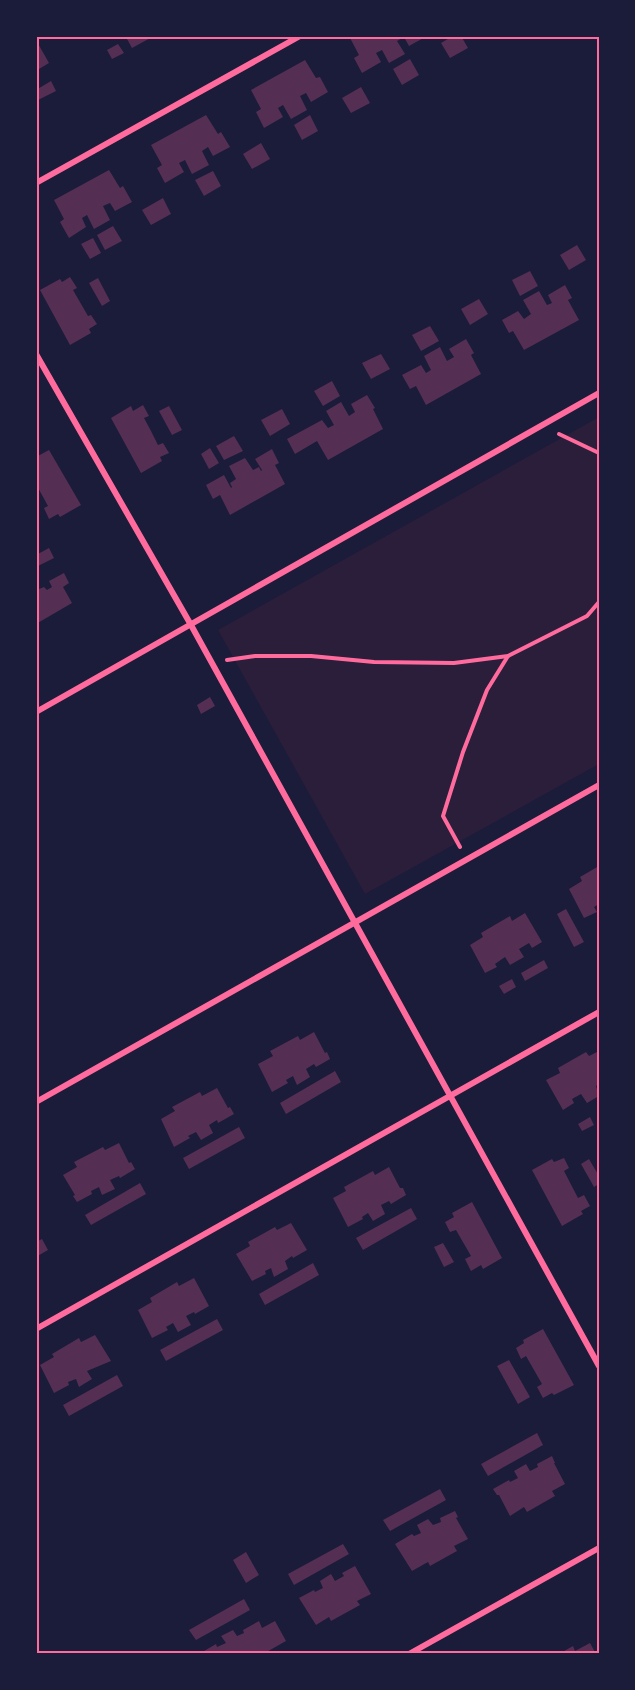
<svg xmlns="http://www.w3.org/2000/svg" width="635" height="1690" font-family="'Public Sans',sans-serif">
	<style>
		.green { fill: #2a1e3b }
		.building { fill: #542f53 }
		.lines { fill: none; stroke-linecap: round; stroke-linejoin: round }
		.path { stroke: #ff6b9d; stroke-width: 4 }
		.minor { stroke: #ff6b9d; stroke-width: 6 }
		.neatline { fill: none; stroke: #ff6b9d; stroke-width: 2 }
	</style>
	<rect width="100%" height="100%" fill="#1b1b3a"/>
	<path class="green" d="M599 417V764L365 894 218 630Z"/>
	<g class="building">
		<path d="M133 36H154L132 48 127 39Z"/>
		<path d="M349 36H427L409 46 404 37 397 41 405 54 389 63 382 50 376 53 381 62 362 73 354 58 359 55Z"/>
		<path d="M453 36H461L468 48 450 58 441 43Z"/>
		<path d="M36 40 49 63 39 69 36 65Z"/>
		<path d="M118 44 124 53 112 59 107 50Z"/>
		<path d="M410 59 419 75 402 85 393 69Z"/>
		<path d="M305 60 316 78 320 77 328 92 311 102 306 93 300 96 307 110 291 119 283 105 278 108 283 117 264 128 256 112 261 109 251 90Z"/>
		<path d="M51 81 56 91 36 101V90Z"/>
		<path d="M361 87 370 103 351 113 342 98Z"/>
		<path d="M206 115 218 134 221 132 230 147 213 156 208 147 202 151 209 165 192 174 185 160 179 163 184 172 165 183 157 168 162 165 151 145Z"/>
		<path d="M310 115 318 131 302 140 294 125Z"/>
		<path d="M261 143 270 159 252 169 243 154Z"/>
		<path d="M109 170 120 188 123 186 132 202 115 211 110 203 103 206 110 220 94 229 87 215 82 218 86 227 69 238 60 222 64 219 54 200Z"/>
		<path d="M213 171 221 186 204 196 195 180Z"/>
		<path d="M163 198 171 214 151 225 142 210Z"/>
		<path d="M113 226 122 241 105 250 97 235Z"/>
		<path d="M93 238 101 253 90 259 81 244Z"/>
		<path d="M577 245 586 260 569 270 560 255Z"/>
		<path d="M530 271 538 286 520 296 512 280Z"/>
		<path d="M70 277 77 288 73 290 88 316 91 315 97 324 89 329 91 333 70 345 40 290 60 279 62 282Z"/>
		<path d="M98 278 110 301 102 306 89 283Z"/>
		<path d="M565 285 572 298 568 300 579 320 524 350 513 331 509 333 502 320 518 311 524 319 531 314 523 300 539 291 547 305 552 303 548 295Z"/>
		<path d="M479 299 488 314 470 325 461 309Z"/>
		<path d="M430 326 439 341 421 351 412 335Z"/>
		<path d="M466 339 474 353 471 355 481 374 426 405 416 386 410 389 402 375 421 365 426 373 431 370 424 356 440 347 447 361 454 357 449 349Z"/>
		<path d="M381 354 390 369 371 379 362 363Z"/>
		<path d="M332 381 340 396 323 406 314 391Z"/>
		<path d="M367 395 375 408 373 409 383 429 328 460 317 441 295 454 287 439 322 420 328 428 334 425 326 411 341 402 349 416 355 412 351 404Z"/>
		<path d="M143 405 149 416 144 418 151 431 158 445 163 443 169 453 160 457 162 461 141 473 111 418 131 406 133 411Z"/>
		<path d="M169 406 182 430 172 435 159 411Z"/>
		<path d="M282 409 290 424 270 436 261 420Z"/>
		<path d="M234 436 243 451 224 460 216 446Z"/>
		<path d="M210 448 219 463 209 469 201 454Z"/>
		<path d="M272 449 279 463 275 465 285 484 230 515 220 495 213 499 206 485 224 475 231 488 232 487 230 483 236 479 229 466 245 458 253 470 259 467 261 471 262 470 255 459Z"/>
		<path d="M49 450 81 505 60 517 58 514 49 519 44 508 48 506 36 484V457Z"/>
		<path d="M49 548 54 558 36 567V555Z"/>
		<path d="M64 573 69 583 63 587 72 603 36 624V583L39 589 44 587 47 590 52 587 49 581Z"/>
		<path d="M210 697 215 706 201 714 197 705Z"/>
		<path d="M599 866V904L594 907 597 912 584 918 569 889 582 881 580 877Z"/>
		<path d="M566 909 584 942 574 947 557 914Z"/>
		<path d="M525 913 542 942 532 948 529 943 519 949 524 957 510 965 505 957 495 964 497 967 485 973 470 945 483 937 481 933 510 916 512 921Z"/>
		<path d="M544 960 548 968 525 981 521 973Z"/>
		<path d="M512 979 516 987 504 994 499 986Z"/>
		<path d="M314 1032 325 1053 327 1052 330 1059 316 1067 314 1064 306 1069 310 1077 297 1085 293 1076 286 1080 288 1083 272 1092 258 1064 273 1056 270 1051 298 1036 300 1040Z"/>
		<path d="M599 1051V1084L596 1086 599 1096 587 1103 581 1094 572 1099 574 1103 563 1110 546 1080 560 1073 558 1068 586 1052 589 1056Z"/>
		<path d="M335 1071 341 1082 286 1114 280 1103Z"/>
		<path d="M217 1088 228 1108 230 1107 234 1114 218 1123 217 1120 209 1125 213 1133 201 1140 196 1132 188 1136 190 1138 174 1147 161 1119 175 1111 172 1107 200 1092 202 1096Z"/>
		<path d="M590 1117 594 1125 582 1131 578 1124Z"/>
		<path d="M239 1127 245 1138 189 1169 183 1158Z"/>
		<path d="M119 1143 129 1163 131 1162 135 1169 120 1178 119 1176 110 1180 115 1189 102 1195 99 1187 91 1191 92 1194 77 1202 73 1196 75 1195 63 1175 77 1167 74 1162 103 1147 105 1150Z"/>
		<path d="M564 1158 569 1168 564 1171 578 1198 584 1195 590 1206 581 1211 583 1214 562 1226 532 1170 552 1159 554 1162Z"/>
		<path d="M589 1159 599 1176V1184L594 1187 581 1164Z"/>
		<path d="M389 1167 400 1188H403L406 1195 391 1204 389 1201 381 1205 385 1214 373 1221 368 1213 362 1217 363 1219 348 1227 333 1198 346 1191 344 1187 373 1171 375 1175Z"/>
		<path d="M140 1183 146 1194 91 1225 85 1215Z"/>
		<path d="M472 1202 502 1258 483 1269 481 1265 471 1271 465 1259 471 1256 456 1230 450 1232 445 1222 454 1217 452 1213Z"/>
		<path d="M411 1208 417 1219 363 1250 356 1238Z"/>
		<path d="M291 1223 307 1250 293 1258 292 1256 285 1261 288 1269 274 1277 271 1268 265 1271 266 1274 252 1281 236 1254 250 1246 248 1242 275 1227 277 1230Z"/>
		<path d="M42 1239 48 1250 36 1257V1242Z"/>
		<path d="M443 1243 454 1262 444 1267 434 1247Z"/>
		<path d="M313 1263 319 1275 265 1305 259 1294Z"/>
		<path d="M194 1278 209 1306 195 1314 194 1312 186 1316 191 1325 178 1332 173 1323 166 1327 168 1330 152 1338 138 1310 152 1302 150 1298 177 1282 179 1286Z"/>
		<path d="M217 1319 223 1330 166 1361 160 1350Z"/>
		<path d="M543 1329 574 1385 554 1395 552 1393 543 1398 537 1387 542 1384 526 1356 521 1359 516 1348 524 1343 523 1340Z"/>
		<path d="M95 1335 111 1361 87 1371 92 1379 79 1387 76 1379 68 1382 69 1385 54 1393 40 1365 54 1357 52 1354 79 1338 81 1342Z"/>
		<path d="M509 1360 530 1397 518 1404 497 1366Z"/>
		<path d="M117 1375 123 1386 69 1416 63 1405Z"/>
		<path d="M537 1433 543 1445 488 1476 481 1464Z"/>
		<path d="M552 1456 555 1463H554L565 1484 552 1491 555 1496 527 1512 524 1507 510 1516 499 1495H497L493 1489 509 1480 510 1482 518 1478 514 1471 526 1464 530 1471 538 1467 537 1464Z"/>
		<path d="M440 1489 446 1500 390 1531 383 1520Z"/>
		<path d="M455 1511 458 1517 456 1518 468 1539 454 1546 457 1551 430 1566 428 1562 412 1571 395 1544 412 1534 414 1536 421 1533 417 1525 428 1519 433 1525 441 1522 440 1518Z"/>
		<path d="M343 1544 349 1554 294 1585 288 1574Z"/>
		<path d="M246 1552 259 1575 246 1583 233 1560Z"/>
		<path d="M355 1566 371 1594 357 1601 360 1605 331 1621 329 1617 316 1625 299 1598 314 1590 315 1592 323 1588 320 1581 331 1574 335 1581 344 1576 342 1573Z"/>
		<path d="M244 1599 250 1610 196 1640 189 1630Z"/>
		<path d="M259 1621 262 1628 275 1621 286 1641 263 1654H199L216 1644 217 1647 226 1643 221 1636 233 1630 237 1636 244 1633 243 1630Z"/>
		<path d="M590 1643 596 1654H559L573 1646 575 1651Z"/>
	</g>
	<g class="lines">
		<g class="path">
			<path d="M559 434 599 453"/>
			<path d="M227 660 255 656H311L374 662 454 663 508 656 587 616 599 602"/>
			<path d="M460 847 443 816 463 752 487 690 508 656"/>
		</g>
		<g class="minor">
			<path d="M36 183 300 36"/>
			<path d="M36 354 191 625 599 1366"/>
			<path d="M36 712 599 393"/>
			<path d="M36 1102 599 785"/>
			<path d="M36 1329 599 1012"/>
			<path d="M409 1654 599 1548"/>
		</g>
	</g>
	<rect width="635" height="1690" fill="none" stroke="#1b1b3a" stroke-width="75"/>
	<rect x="38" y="38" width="560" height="1614" class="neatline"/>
</svg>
